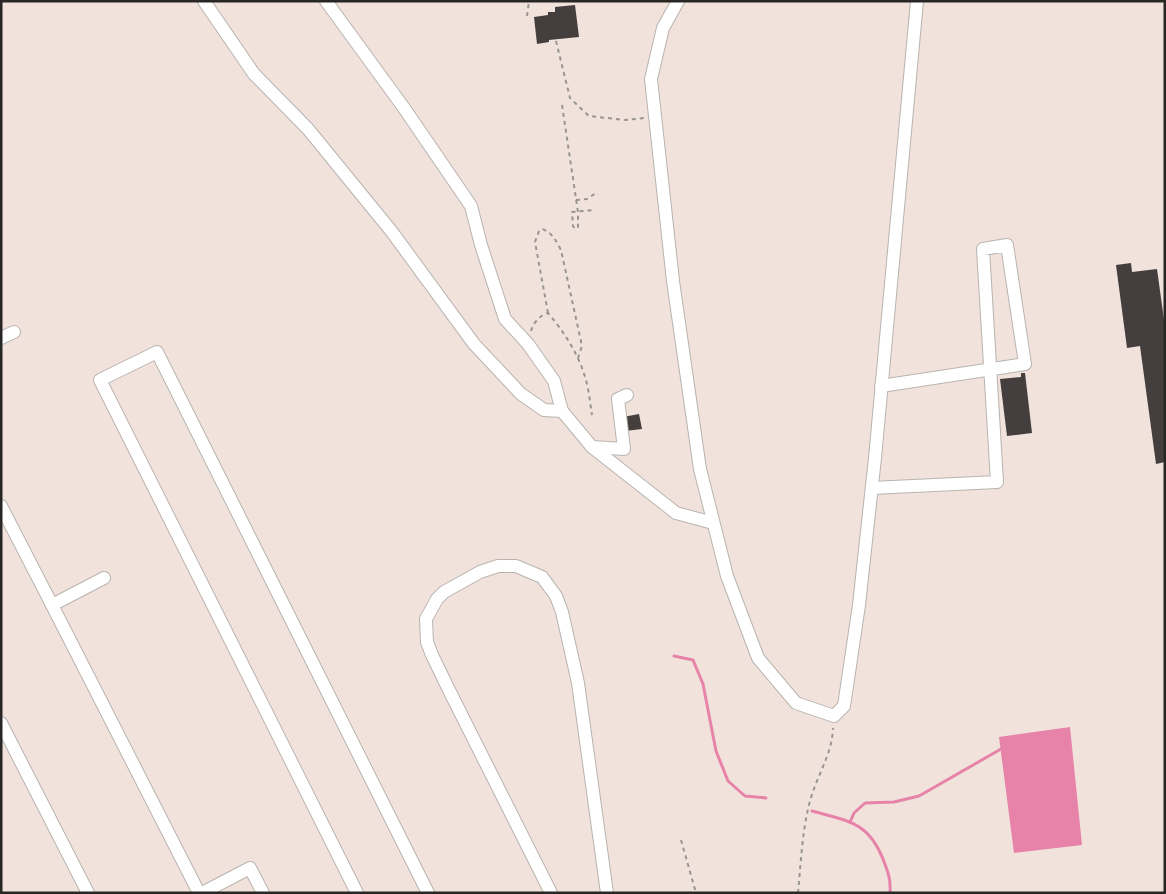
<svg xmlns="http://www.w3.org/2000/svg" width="1166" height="894" font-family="'Work Sans',sans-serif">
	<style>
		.built { fill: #f1e3dc }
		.water { fill: #e783a9 }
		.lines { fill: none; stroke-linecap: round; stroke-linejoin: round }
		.stream { stroke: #e783a9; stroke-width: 3 }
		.building { fill: #443e3e }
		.minor-casing { stroke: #b9b3af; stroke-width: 14 }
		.path { stroke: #989492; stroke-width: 2; stroke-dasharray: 4 4; stroke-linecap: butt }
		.minor { stroke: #fff; stroke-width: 12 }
	</style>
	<rect width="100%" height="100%" fill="#f8f2ee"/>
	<rect class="built" x="1" y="1" width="1164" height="892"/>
	<path class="water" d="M1070 727 1082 845 1014 853 999 737Z"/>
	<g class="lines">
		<g class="stream">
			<path d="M674 656 693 660 703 684 716 751 728 781 745 796 766 798"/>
			<path d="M812 811C847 821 868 821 883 859 888 872 891 879 890 893"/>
			<path d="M850 822 854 813 865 803 894 802 919 796 1001 749"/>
		</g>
	</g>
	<g class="building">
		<path d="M575 5 579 37 549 40V42L537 44 534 17 548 15V12H555V7Z"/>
		<path d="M1131 263 1132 272 1157 269 1165 327V462L1156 464 1140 346 1127 348 1116 265Z"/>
		<path d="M1021 373H1025L1032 433 1007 436 1000 379 1021 377Z"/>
		<path d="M639 414 642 429 625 431 623 417Z"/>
	</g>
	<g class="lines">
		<g class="minor-casing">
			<g id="minor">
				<path d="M204 1 254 74 308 129 392 232 474 344 521 394 544 410 562 411 592 447 624 449 618 399 627 395"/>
				<path d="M326 1 404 108 471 206 481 245 505 319 528 344 554 381 562 411"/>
				<path d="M678 1 663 28 651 79 673 281 700 469 727 576 758 658 796 703 834 716 844 706 859 605 875 458 917 1"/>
				<path d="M1 338 14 332"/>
				<path d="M592 447 676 513 713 523"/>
				<path d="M872 488 997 482 983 249 1007 245 1025 364 881 386"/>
				<path d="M1 506 52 605"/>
				<path d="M104 578 52 605 199 893"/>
				<path d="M1 723 88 893"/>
				<path d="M202 893 250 868 263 893"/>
				<path d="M357 893 100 380 157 352 428 893"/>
				<path d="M551 893 449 690 432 655 427 642 426 619 437 599 444 592 480 572 498 566H516L542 577 556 596 562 612 578 683 607 893"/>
			</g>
		</g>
		<g class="path">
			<path d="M527 16 529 1"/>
			<path d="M556 41 570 98 589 116 625 120 645 118"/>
			<path d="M562 105 578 212V227L575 229 573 226 572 212 594 210"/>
			<path d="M576 200 587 199 596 193"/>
			<path d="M548 313 535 242 539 231 542 229C552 232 556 241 561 250L582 346 578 358"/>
			<path d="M531 331C533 323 540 315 548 313 564 332 578 353 585 377 589 389 590 403 592 415"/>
			<path d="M681 840 696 893"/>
			<path d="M798 893C801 862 802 831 810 801 817 775 832 755 833 728"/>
		</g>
		<use href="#minor" class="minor"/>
	</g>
	<rect width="1166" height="894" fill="none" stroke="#292726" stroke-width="5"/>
</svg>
